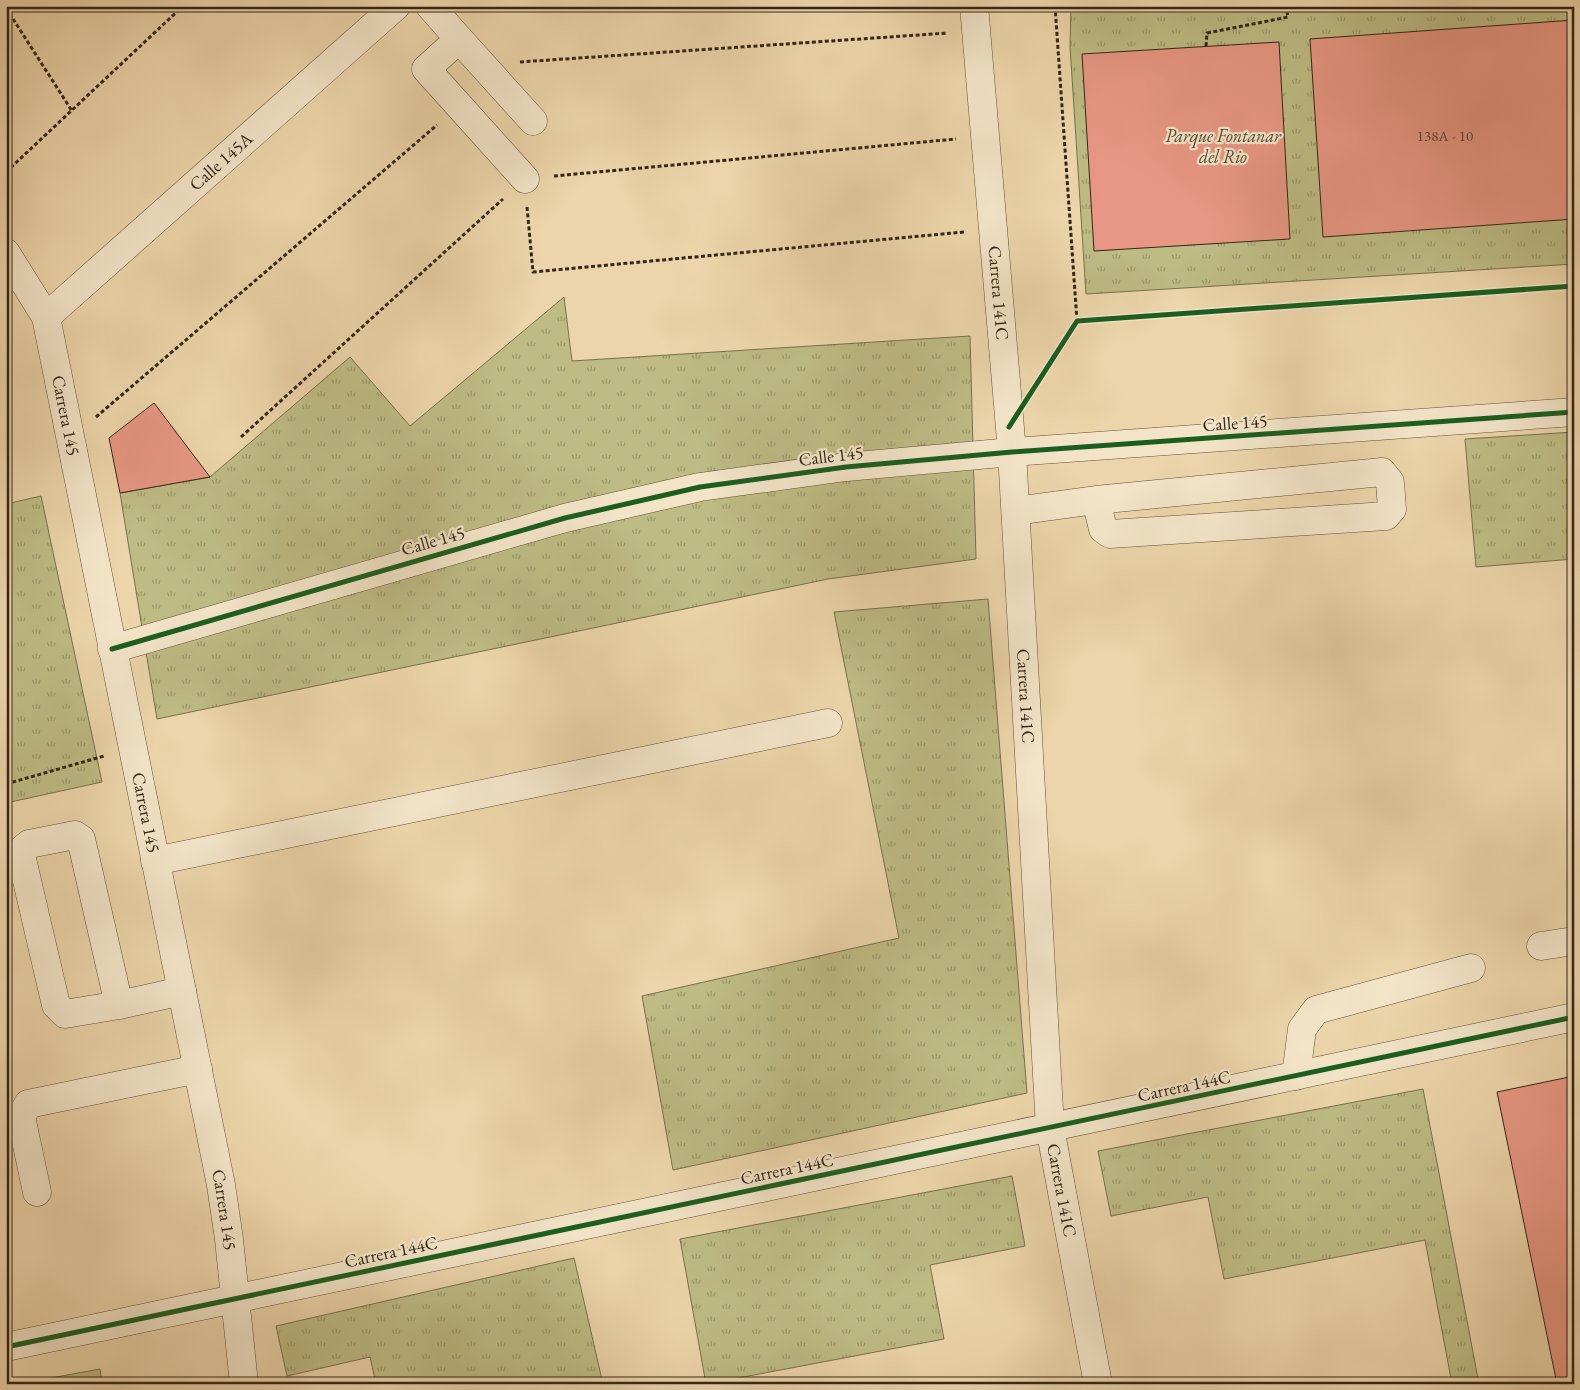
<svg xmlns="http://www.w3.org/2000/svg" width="1580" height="1390" font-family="'EB Garamond',serif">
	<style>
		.grass { fill: url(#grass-tufts); stroke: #79704e }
		.building { fill: #e79783; stroke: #342619 }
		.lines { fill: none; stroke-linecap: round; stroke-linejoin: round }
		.minor-casing { stroke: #62523d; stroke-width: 29 }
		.path { stroke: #342619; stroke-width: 3; stroke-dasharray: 4 2.5; stroke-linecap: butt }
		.minor { stroke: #f3e4c8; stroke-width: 28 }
		.cycleway-casing { stroke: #f3e4c8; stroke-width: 8 }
		.cycleway { stroke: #1b5e20; stroke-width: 5 }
		.labels { text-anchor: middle; stroke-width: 4.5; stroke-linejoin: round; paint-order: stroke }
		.number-label { font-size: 15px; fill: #614234 }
		.park-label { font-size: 18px; font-style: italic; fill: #564b34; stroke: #f3e4c8 }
		.street-label { font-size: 18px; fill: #342619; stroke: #f3e4c8 }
	</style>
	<defs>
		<pattern id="grass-tufts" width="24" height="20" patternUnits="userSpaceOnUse" patternTransform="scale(1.25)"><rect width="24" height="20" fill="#bebb84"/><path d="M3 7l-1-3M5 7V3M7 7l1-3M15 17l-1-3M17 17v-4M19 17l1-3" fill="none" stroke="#9b986b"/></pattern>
	</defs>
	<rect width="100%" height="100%" fill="#ecd5aa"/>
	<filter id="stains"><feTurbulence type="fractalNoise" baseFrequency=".004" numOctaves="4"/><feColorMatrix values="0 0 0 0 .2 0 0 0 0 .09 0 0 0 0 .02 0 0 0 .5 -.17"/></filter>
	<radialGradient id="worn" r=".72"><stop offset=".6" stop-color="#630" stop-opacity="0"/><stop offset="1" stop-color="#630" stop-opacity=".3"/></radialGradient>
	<g class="grass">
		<path d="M1071 6H1574V264L1086 294 1070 46Z"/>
		<path d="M564 297 572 361 970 336 976 559 828 579 157 719 120 493 210 477 350 357 410 426Z"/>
		<path d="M1574 432V559L1476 567 1465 439Z"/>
		<path d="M41 496 102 782 6 803V504Z"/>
		<path d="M988 599 1027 1093 673 1170 642 996 899 938 834 612Z"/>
		<path d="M1423 1089 1479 1384H1452L1425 1240 1224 1279 1208 1197 1111 1216 1098 1151Z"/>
		<path d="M1012 1176 1025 1246 930 1265 944 1339 733 1379V1384H706L680 1239Z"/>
		<path d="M574 1258 603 1384H376L370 1357 287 1376 276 1326Z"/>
		<path d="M100 1369 102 1384H18Z"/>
	</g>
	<g class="building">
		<path d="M1574 20V219L1323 237 1310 39Z"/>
		<path d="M1279 42 1290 239 1094 251 1082 54Z"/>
		<path d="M154 403 210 477 120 493 109 438Z"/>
		<path d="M1574 1076V1384H1557L1497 1092Z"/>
	</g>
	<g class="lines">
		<g class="minor-casing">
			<g id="minor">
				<path d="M430 6 459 39 426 69 525 179"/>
				<path id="s1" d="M974 6 1012 452 1050 1128 1098 1384"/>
				<path d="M459 39 533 121"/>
				<path id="s2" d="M6 253 46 317 221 1185 229 1239 244 1384"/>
				<path id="s3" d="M46 317 396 6"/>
				<path d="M1016 511 1096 500 1382 472 1390 482 1392 509 1386 516 1110 534 1103 529 1096 500"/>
				<path d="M112 649 565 518 700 487 846 467 1012 452 1574 412"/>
				<path d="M155 861 828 723"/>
				<path d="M1541 946 1574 941"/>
				<path d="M119 1005 81 839 75 835 29 844 24 848 21 855 56 1005 65 1014 119 1005 182 991"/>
				<path d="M1296 1076 1302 1029 1316 1010 1471 968"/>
				<path d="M37 1192 21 1117 28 1104 198 1069"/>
				<path d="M6 1347 1574 1017"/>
			</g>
		</g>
		<g class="path">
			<path d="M1055 6 1077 321"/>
			<path d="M6 8 72 111"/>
			<path d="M1206 46 1207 33 1288 17 1286 6"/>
			<path d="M520 62 948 33"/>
			<path d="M6 172 183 6"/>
			<path d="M554 176 956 139"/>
			<path d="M527 207 533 272 964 232"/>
			<path d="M96 417 437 125"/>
			<path d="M241 437 503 199"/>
			<path d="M6 784 104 756"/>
		</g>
		<use href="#minor" class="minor"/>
		<g class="cycleway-casing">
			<g id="cycleway">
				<path d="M1009 427 1077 321 1574 286"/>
				<path d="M112 649 565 518 700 487 846 467 1012 452 1574 412"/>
				<path d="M6 1347 1574 1017"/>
			</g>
		</g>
		<use href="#cycleway" class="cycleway"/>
	</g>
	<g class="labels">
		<g class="number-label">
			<text x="1445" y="141">138A - 10</text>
		</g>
		<g class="park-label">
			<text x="1223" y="142">Parque Fontanar<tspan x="1223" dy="21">del Rio</tspan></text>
		</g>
		<g class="street-label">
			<text dy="6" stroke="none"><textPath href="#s3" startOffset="234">Calle 145A</textPath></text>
			<text dy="6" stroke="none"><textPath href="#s1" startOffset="288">Carrera 141C</textPath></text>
			<text dy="6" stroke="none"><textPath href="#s2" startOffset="176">Carrera 145</textPath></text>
			<text transform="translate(1235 423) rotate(-4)" y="6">Calle 145</text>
			<text transform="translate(831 456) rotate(-7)" y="6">Calle 145</text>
			<text transform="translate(433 541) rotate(-16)" y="6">Calle 145</text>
			<text dy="6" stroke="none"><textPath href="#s1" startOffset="692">Carrera 141C</textPath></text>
			<text dy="6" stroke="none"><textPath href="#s2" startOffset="581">Carrera 145</textPath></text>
			<text transform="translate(1184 1086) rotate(-12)" y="6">Carrera 144C</text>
			<text transform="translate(787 1169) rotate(-12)" y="6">Carrera 144C</text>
			<text dy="6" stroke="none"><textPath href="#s1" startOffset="1188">Carrera 141C</textPath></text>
			<text dy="6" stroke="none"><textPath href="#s2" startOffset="986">Carrera 145</textPath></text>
			<text transform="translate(391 1252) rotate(-12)" y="6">Carrera 144C</text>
		</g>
	</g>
	<rect width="1580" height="1390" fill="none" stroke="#ecd5aa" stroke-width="25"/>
	<rect x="8" y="8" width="1565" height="1375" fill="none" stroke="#342619" stroke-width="2.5"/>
	<rect x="12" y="12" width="1555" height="1365" fill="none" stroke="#342619"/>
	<rect width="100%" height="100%" filter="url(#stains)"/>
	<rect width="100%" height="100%" fill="url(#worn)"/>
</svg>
